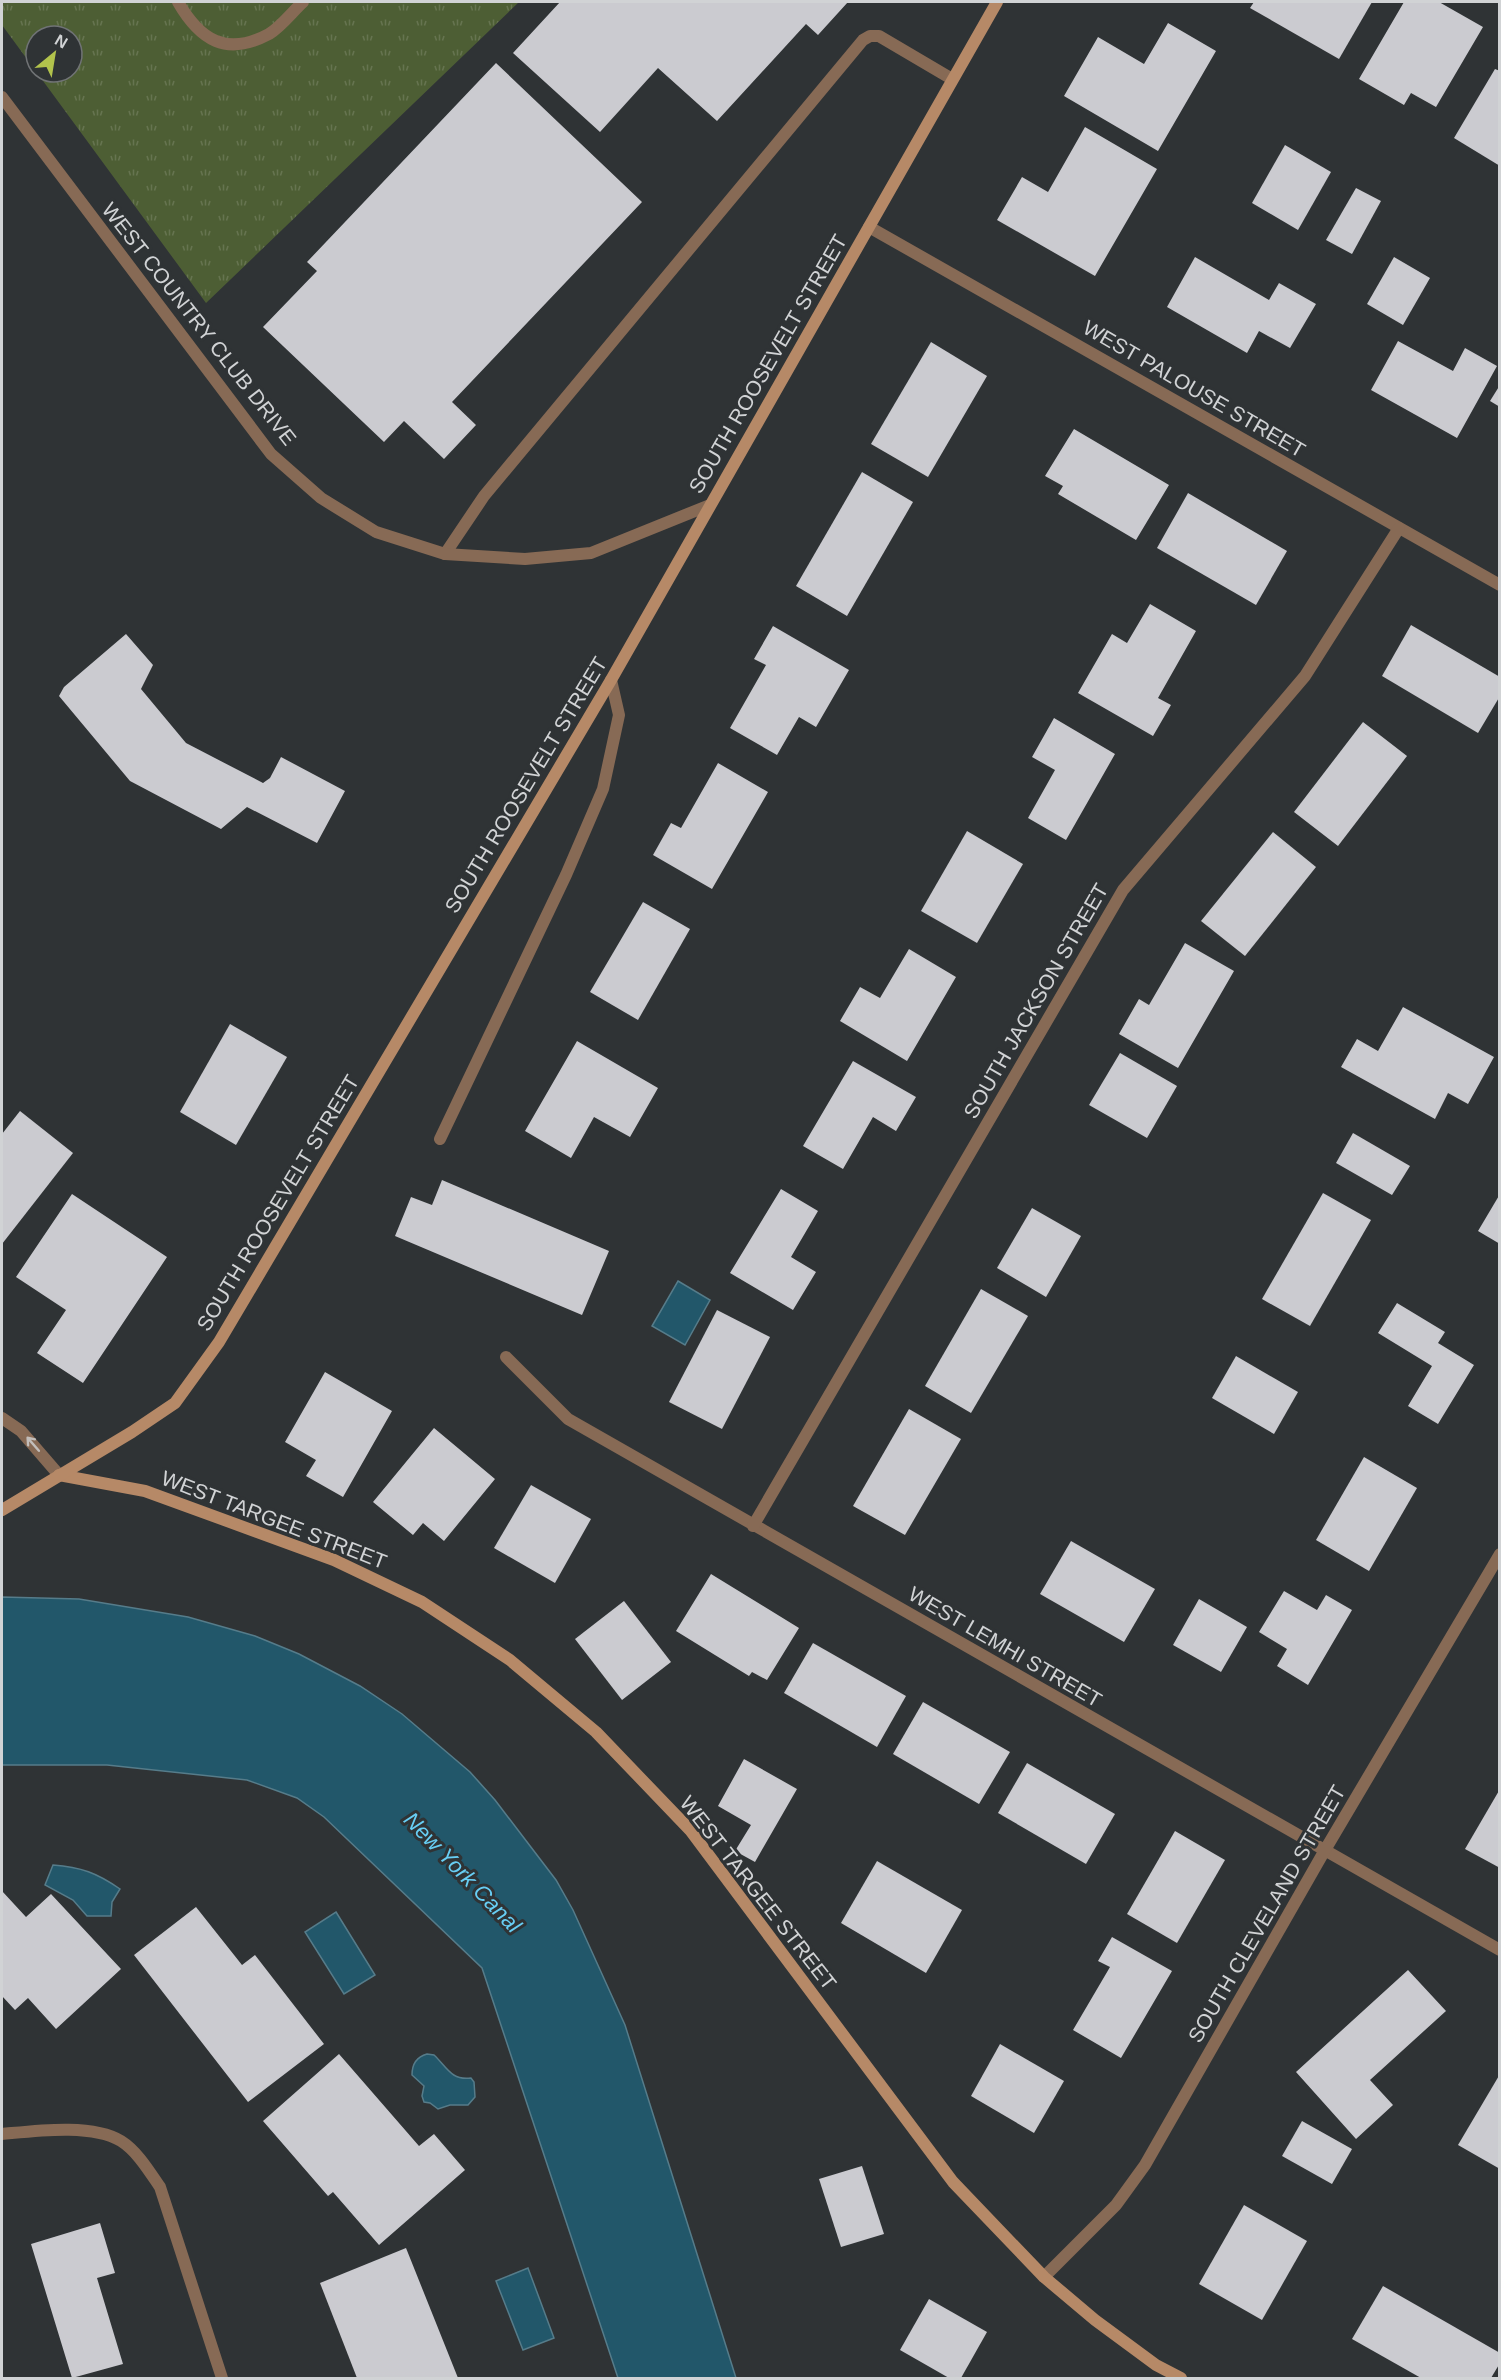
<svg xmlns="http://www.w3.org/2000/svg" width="1501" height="2380" font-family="Arial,sans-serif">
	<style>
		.grass { fill: url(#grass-tufts); fill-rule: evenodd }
		.water { fill: #22576a; stroke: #567c8a; stroke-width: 1.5 }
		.building { fill: #cbcbd0 }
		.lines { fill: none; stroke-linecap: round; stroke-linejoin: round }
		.lane { stroke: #876a55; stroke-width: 12 }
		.street { stroke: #876a55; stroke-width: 12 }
		.secondary { stroke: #b68967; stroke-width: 12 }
		.oneway { stroke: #c2bebb }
		.labels { text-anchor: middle; stroke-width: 6; stroke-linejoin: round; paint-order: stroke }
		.street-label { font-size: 21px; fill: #d1d3d5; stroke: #2f3335 }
		.water-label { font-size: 22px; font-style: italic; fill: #67cef4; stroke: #2f3335 }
	</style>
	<defs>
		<pattern id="grass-tufts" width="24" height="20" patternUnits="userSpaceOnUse" patternTransform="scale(1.5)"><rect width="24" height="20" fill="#4d5e34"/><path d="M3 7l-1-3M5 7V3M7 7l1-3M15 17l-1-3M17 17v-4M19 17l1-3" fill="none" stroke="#667450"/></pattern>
	</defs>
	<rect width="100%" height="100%" fill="#2f3335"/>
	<path class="grass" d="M2 2H519L206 303 2 25ZM36 36H72V72H36Z"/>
	<g class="water">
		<path d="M678 1281 710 1300 685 1345 652 1326Z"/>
		<path d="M2 1597 79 1599 188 1617 255 1636 299 1654 360 1686 402 1714 470 1772 495 1800 556 1880 573 1910 625 2025 736 2378H618L482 1968 324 1817 297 1798 247 1780 107 1765H2Z"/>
		<path d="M53 1865C81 1867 97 1873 120 1889L112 1902 111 1916H87L73 1900 45 1885Z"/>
		<path d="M336 1912 375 1975 344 1994 305 1932Z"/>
		<path d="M427 2054 434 2055C446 2066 451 2081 471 2078L474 2082 475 2097 468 2105H450L438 2109 430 2103 424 2102 422 2096 424 2086 412 2075C412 2064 416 2057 427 2054Z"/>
		<path d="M528 2268 554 2338 523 2350 496 2281Z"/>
	</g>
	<g class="building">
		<path d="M560 2H848L818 35 806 24 717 121 658 68 600 132 513 53Z"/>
		<path d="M1254 2H1372L1339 59 1250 8Z"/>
		<path d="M1404 2H1439L1483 27 1436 107 1411 93 1404 105 1359 79Z"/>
		<path d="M1168 23 1216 51 1158 151 1064 96 1098 37 1144 64Z"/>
		<path d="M496 63 642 202 452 402 476 425 444 459 404 421 384 442 263 327 317 271 307 262Z"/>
		<path d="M1495 69 1500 71V166L1454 138Z"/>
		<path d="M1085 127 1157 169 1095 276 997 220 1022 177 1048 192Z"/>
		<path d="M1285 145 1331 172 1298 230 1252 203Z"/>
		<path d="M1356 188 1381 201 1352 254 1326 240Z"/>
		<path d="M1195 257 1269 300 1279 283 1316 304 1290 348 1259 331 1247 353 1167 307Z"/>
		<path d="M1394 257 1430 278 1403 325 1367 304Z"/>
		<path d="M1398 341 1453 371 1465 348 1497 366 1457 438 1371 390Z"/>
		<path d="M931 342 987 376 928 477 871 444Z"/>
		<path d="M1500 385V407L1490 401Z"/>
		<path d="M1074 429 1169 485 1136 540 1058 494 1063 486 1045 476Z"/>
		<path d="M862 472 913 502 847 616 796 586Z"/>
		<path d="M1188 493 1287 551 1256 605 1157 548Z"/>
		<path d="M1150 604 1196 631 1158 698 1171 705 1153 736 1078 693 1112 634 1127 643Z"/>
		<path d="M1411 625 1500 677V696L1478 733 1382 676Z"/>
		<path d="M773 626 849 670 816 727 799 717 777 755 730 728 766 665 754 659Z"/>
		<path d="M126 634 153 665 141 689 186 743 263 783 270 778 281 757 345 791 317 843 247 807 221 829 130 781 59 696 64 687Z"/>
		<path d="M1054 718 1115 754 1066 840 1028 818 1055 770 1032 757Z"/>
		<path d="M1363 722 1407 756 1338 846 1294 812Z"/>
		<path d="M718 763 768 792 712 889 653 855 671 823 681 828Z"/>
		<path d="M967 831 1023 864 977 943 921 911Z"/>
		<path d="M1273 832 1316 867 1245 956 1201 921Z"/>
		<path d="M643 902 690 929 638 1020 590 992Z"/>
		<path d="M1185 943 1234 971 1178 1068 1119 1034 1139 999 1149 1005Z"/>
		<path d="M909 949 956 977 907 1061 840 1021 860 987 880 998Z"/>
		<path d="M1403 1007 1494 1057 1468 1104 1448 1093 1435 1119 1341 1067 1357 1039 1378 1051Z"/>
		<path d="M230 1024 287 1057 236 1145 180 1112Z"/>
		<path d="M577 1041 658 1088 630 1137 594 1117 571 1158 525 1131Z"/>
		<path d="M1120 1053 1177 1086 1147 1138 1089 1105Z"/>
		<path d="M853 1061 916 1097 896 1131 873 1117 843 1169 803 1146Z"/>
		<path d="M20 1111 73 1153 2 1244V1134Z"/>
		<path d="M1353 1133 1410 1166 1392 1195 1336 1163Z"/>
		<path d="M442 1180 609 1251 582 1315 395 1236 411 1197 432 1205Z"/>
		<path d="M781 1189 818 1211 791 1257 816 1272 793 1310 730 1273Z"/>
		<path d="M1323 1193 1371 1220 1310 1326 1262 1299Z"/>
		<path d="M72 1194 167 1257 83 1383 37 1353 66 1310 16 1277Z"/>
		<path d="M1500 1194V1244L1478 1231Z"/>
		<path d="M1032 1208 1081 1236 1046 1297 997 1268Z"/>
		<path d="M981 1289 1028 1316 971 1413 925 1386Z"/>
		<path d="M1397 1303 1445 1332 1438 1343 1474 1365 1438 1424 1408 1406 1432 1366 1378 1333Z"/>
		<path d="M717 1310 770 1337 722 1429 669 1402Z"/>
		<path d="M1236 1356 1298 1392 1274 1434 1212 1398Z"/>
		<path d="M325 1372 392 1411 343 1497 306 1476 316 1460 285 1442Z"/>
		<path d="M909 1409 961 1439 905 1535 853 1506Z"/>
		<path d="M434 1428 495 1479 444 1541 423 1523 413 1535 373 1502Z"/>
		<path d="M1364 1457 1417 1488 1369 1571 1316 1540Z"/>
		<path d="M531 1485 591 1519 555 1583 494 1548Z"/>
		<path d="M1071 1541 1155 1589 1124 1642 1040 1594Z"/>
		<path d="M711 1574 799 1628 767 1680 752 1672 749 1676 676 1631Z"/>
		<path d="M1284 1591 1317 1610 1326 1595 1352 1610 1308 1685 1277 1666 1287 1649 1259 1632Z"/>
		<path d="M1199 1599 1247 1627 1221 1672 1173 1645Z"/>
		<path d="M624 1601 671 1662 622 1700 575 1639Z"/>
		<path d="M813 1643 906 1696 877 1747 784 1693Z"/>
		<path d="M923 1702 1010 1752 979 1804 893 1754Z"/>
		<path d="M744 1759 797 1789 755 1862 735 1851 751 1825 718 1806Z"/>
		<path d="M1027 1763 1115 1814 1086 1864 998 1813Z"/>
		<path d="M1500 1789V1868L1465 1849Z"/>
		<path d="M1175 1831 1225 1860 1177 1943 1127 1914Z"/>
		<path d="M877 1861 962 1910 926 1973 841 1923Z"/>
		<path d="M2 1891 26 1917 51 1894 121 1969 56 2029 28 1998 15 2010 2 1996Z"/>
		<path d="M196 1907 242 1965 255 1955 324 2044 248 2102 134 1955Z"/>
		<path d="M1112 1937 1172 1971 1121 2058 1073 2030 1110 1967 1098 1961Z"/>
		<path d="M1408 1970 1446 2011 1370 2080 1393 2105 1356 2139 1296 2072Z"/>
		<path d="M1000 2044 1064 2081 1034 2133 971 2096Z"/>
		<path d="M339 2054 419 2146 434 2134 465 2170 379 2245 333 2192 328 2196 263 2121Z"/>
		<path d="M1500 2074V2169L1458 2145Z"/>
		<path d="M1302 2121 1352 2149 1332 2184 1282 2156Z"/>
		<path d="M862 2166 884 2234 841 2247 819 2179Z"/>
		<path d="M1244 2205 1307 2241 1262 2320 1199 2284Z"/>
		<path d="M100 2223 115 2273 97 2278 123 2364 72 2378 31 2244Z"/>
		<path d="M406 2248 458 2378H357L320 2283Z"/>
		<path d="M1383 2286 1500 2353V2363L1491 2378H1421L1352 2339Z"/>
		<path d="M929 2299 987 2332 961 2378H949L900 2350Z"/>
	</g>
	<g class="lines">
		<g class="lane">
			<path d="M178 2C200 40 226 57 269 34 281 27 293 11 303 2"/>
			<path d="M445 554 484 496 863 40 870 36H879L952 79"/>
			<path d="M440 1139 566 875 603 789 619 715 611 680"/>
		</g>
		<g class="street">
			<path d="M2 97 271 454 321 498 376 532 445 554 525 559 591 553 710 505"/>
			<path d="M869 227 1500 585"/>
			<path d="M506 1357 568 1419 1500 1950"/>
			<path d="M2 1418 21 1431 59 1475"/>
			<path d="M753 1526 1123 890 1305 676 1399 528"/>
			<path d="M2 2134C34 2131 92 2123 121 2141 137 2151 149 2171 160 2187L222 2378"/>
			<path d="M1044 2277 1116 2205 1145 2165 1325 1850 1500 1554"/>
		</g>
		<g class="secondary">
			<path d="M59 1475 145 1491 334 1560 422 1602 510 1660 596 1732 690 1830 953 2182 1044 2277 1095 2320 1156 2365 1181 2378"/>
			<path d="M2 1510 132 1432 175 1403 219 1342 611 680 997 2"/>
		</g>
	</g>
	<defs><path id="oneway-shaft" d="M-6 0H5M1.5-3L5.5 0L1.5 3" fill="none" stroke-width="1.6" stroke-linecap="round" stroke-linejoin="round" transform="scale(1.5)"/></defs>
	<use class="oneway" href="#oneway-shaft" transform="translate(33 1444) rotate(-131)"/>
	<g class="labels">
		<g class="street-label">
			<text transform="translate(199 324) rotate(52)" y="7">WEST COUNTRY CLUB DRIVE</text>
			<text transform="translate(768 364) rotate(-60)" y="7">SOUTH ROOSEVELT STREET</text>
			<text transform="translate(1194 389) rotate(30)" y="7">WEST PALOUSE STREET</text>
			<text transform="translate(526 785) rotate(-59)" y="7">SOUTH ROOSEVELT STREET</text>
			<text transform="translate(1036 1001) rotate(-60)" y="7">SOUTH JACKSON STREET</text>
			<text transform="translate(278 1203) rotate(-59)" y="7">SOUTH ROOSEVELT STREET</text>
			<text transform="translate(274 1520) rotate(21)" y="7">WEST TARGEE STREET</text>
			<text transform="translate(1005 1647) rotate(30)" y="7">WEST LEMHI STREET</text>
			<text transform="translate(758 1893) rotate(52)" y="7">WEST TARGEE STREET</text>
			<text transform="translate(1267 1914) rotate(-60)" y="7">SOUTH CLEVELAND STREET</text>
		</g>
		<g class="water-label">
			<text transform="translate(463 1872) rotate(46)" y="8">New York Canal</text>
		</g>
	</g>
	<rect width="1501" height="2380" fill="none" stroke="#d1d3d5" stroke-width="6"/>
	<g transform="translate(54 54) rotate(30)"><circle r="28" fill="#2f3335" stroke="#707375" stroke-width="1.5"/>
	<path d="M0-4.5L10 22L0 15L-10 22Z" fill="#b2c34c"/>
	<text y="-9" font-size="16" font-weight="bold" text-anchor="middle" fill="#d1d3d5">N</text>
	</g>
</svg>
